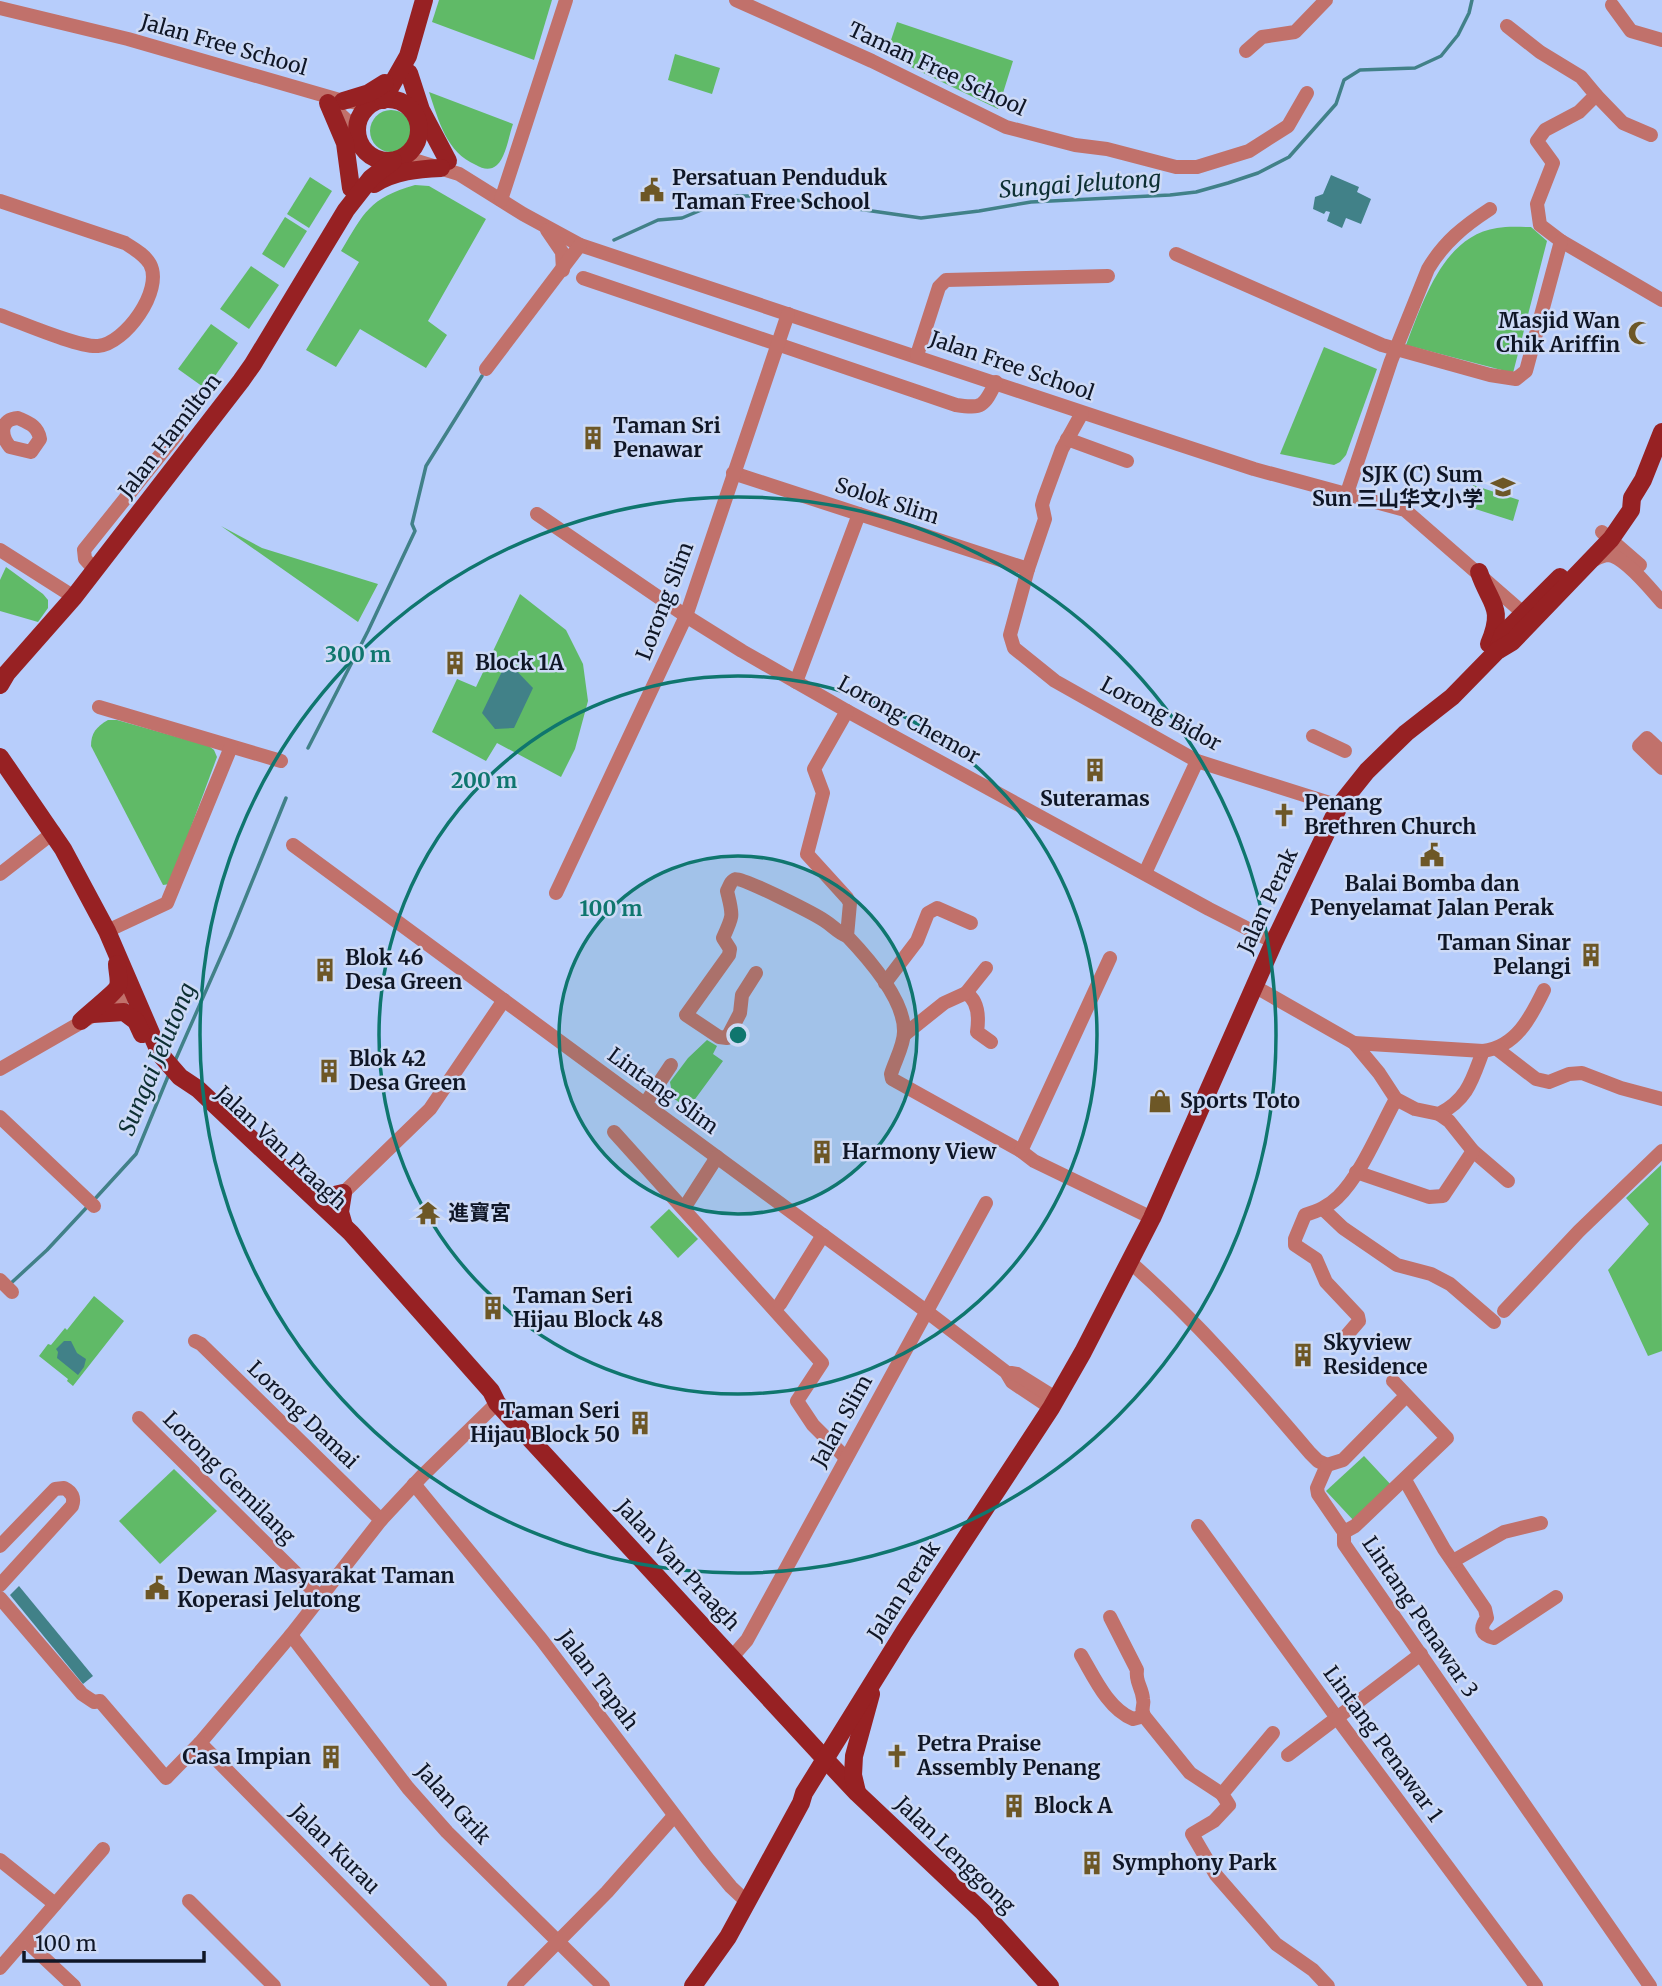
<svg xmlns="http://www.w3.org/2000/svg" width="1662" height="1986" font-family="Merriweather,'Noto Sans SC',serif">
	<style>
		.green { fill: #60ba67 }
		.water { fill: #418188 }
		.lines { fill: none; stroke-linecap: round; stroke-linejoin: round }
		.stream { stroke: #418188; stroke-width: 3.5 }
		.minor { stroke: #c1716b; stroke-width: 14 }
		.major { stroke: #972123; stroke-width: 18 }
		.ring { fill: none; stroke: #0f766e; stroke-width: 3.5 }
		.labels { text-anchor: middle; stroke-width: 5; stroke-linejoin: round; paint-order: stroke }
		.street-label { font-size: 21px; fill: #0f1626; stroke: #cddaf6 }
		.poi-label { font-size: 21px; font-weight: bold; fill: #0f1626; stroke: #cddaf6; text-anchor: start }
		.water-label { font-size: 23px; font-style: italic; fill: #0d2f33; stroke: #cddaf6 }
		.centre { fill: #0f766e; stroke: #cddaf6; stroke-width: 3.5 }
		.ring-label { font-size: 21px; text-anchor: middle; font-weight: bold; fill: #0f766e; stroke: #cddaf6; stroke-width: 5; stroke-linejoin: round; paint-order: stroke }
	</style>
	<rect width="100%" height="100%" fill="#b7cdfb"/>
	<g class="green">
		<path d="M439 0H552L534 60 432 22Z"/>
		<path d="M897 22 1013 61 998 109 886 55Z"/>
		<path d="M675 54 720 68 712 94 668 80Z"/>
		<path d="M429 92 513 124C509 135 506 157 497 165 490 171 483 169 476 165 446 152 439 121 429 92Z"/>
		<circle cx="391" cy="131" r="21"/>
		<path d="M310 177 332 191 309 228 287 214Z"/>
		<path d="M415 185 429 186 486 219 428 321 447 335 426 368 360 329 336 367 306 350 359 262 341 251C364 213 369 198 415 185Z"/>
		<path d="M285 217 307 231 284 268 262 254Z"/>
		<path d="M1531 227 1547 241 1513 373 1406 345C1423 302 1443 236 1497 228 1508 226 1520 227 1531 227Z"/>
		<path d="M251 266 279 285 249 329 220 309Z"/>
		<path d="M211 324 238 343 206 389 178 369Z"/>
		<path d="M1324 347 1377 369 1346 455 1340 462 1334 465 1280 454Z"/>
		<path d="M1473 485 1519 500 1513 521 1466 506Z"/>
		<path d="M221 526 262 548 378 584 358 622Z"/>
		<path d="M6 567 43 594 48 600V608L38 622 0 611V580Z"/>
		<path d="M520 594 566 630 583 664 588 701 575 749 561 777 497 743 486 761 432 732 457 679 476 687Z"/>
		<path d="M108 720H117L209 746 214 750 217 757 170 884 163 885 91 746C91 733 96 727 108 720Z"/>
		<path d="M707 1040 717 1046 713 1054 723 1061 690 1106 686 1107 673 1098 670 1082 688 1058Z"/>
		<path d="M1661 1165 1662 1351 1648 1356 1608 1270 1649 1224 1626 1198Z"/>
		<path d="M669 1209 698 1239 678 1258 650 1227Z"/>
		<path d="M94 1296 124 1321 73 1386 67 1381 68 1379 39 1356 48 1344 51 1345 65 1328 67 1330Z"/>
		<path d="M1364 1456 1393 1487 1355 1522 1326 1491Z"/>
		<path d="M174 1469 217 1511 160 1564 119 1521Z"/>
	</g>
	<g class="water">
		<path d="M1331 175 1359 187 1357 192 1371 199 1361 224 1346 218 1342 228 1327 221 1330 212 1326 211 1324 214 1313 209 1315 197 1323 194Z"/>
		<path d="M507 661 533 688 514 728 495 729 482 713Z"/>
		<path d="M64 1341H71L77 1353 86 1359 84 1367 78 1375 57 1358 58 1352 56 1349Z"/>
		<path d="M19 1586 93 1676 83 1684 10 1595Z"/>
	</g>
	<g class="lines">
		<g class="stream">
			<path d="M614 240 658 220 682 218 735 196H767L921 218 979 211 1031 202 1170 195 1196 192 1228 183 1258 173 1289 157 1336 104 1344 80 1360 70 1415 68 1441 56 1458 35 1469 13 1472 0"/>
			<path d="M308 748 368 631 415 531 412 524 426 466 482 376"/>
			<path d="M175 1061 230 936 286 798"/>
			<path d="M93 1201 136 1154 169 1074"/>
			<path d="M9 1285 47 1250 88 1206"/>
		</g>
		<g class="minor">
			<path d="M736 0 872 61 1006 127 1075 145 1107 149 1176 167H1197L1249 151 1288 126 1307 93"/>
			<path d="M1612 5 1631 31 1662 40"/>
			<path d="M0 8 128 39 343 101 371 104"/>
			<path d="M1507 26 1540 52 1581 77 1596 95 1579 112 1545 130 1537 141 1553 163 1537 204 1540 225 1561 241 1662 300"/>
			<path d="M1246 51 1262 37 1295 32 1326 0"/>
			<path d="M1596 95 1623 123 1651 135"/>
			<path d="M329 104 357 130"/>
			<path d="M404 157 459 174 523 214 580 245 1178 444 1254 469 1405 510 1530 619"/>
			<path d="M501 200 566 0"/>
			<path d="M0 201 125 243C134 249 144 254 150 264 164 290 125 344 98 346 79 348 20 322 0 315"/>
			<path d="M547 230 562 252 563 270"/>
			<path d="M1176 254 1382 345 1490 375 1516 379 1526 371 1561 241"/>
			<path d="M583 278 956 405C983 409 984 406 996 382"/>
			<path d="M917 355 939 287 946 280 1108 276"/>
			<path d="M486 369 580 245"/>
			<path d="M1082 413 1062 449 1044 498 1042 505 1045 519 1028 569 1010 635 1014 648 1055 681 1197 761 1339 806"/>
			<path d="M18 418C29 423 38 426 40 439L31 452 10 447C0 435 0 419 18 418Z"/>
			<path d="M1067 439 1127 461"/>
			<path d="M733 473 1028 569"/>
			<path d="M1347 493 1391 361 1428 269C1444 242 1464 226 1490 209"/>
			<path d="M537 514 686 616 742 651 847 711 1209 909 1274 942"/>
			<path d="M1602 532 1640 565"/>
			<path d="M0 550 74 597"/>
			<path d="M1591 561C1596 559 1602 556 1607 555 1624 555 1651 590 1662 602"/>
			<path d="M95 570 85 559 84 550 177 434"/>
			<path d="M796 682 859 514"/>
			<path d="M99 707 281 761"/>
			<path d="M847 711 814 769 823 793 807 854 847 898 850 903 847 936C868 958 905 1000 904 1032 904 1045 895 1061 891 1074L892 1079 1021 1151 1034 1161 1152 1218"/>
			<path d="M1313 736 1345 751"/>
			<path d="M1662 752 1647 738 1639 746 1662 768"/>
			<path d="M293 845 926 1311 1006 1372 1012 1382 1051 1408"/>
			<path d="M1145 873 1197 761"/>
			<path d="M0 874 54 832"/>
			<path d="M556 893 686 616 788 314"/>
			<path d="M107 931 167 903 231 747"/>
			<path d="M756 973 742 995 740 1013 727 1038 719 1037 686 1015 729 955 730 949 723 938C734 914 733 916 727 891 729 887 731 880 736 879 742 877 815 914 825 921 833 926 837 932 847 936"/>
			<path d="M885 983 917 941 928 913 937 908 971 923"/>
			<path d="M1254 986 1354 1043 1379 1073 1396 1099 1415 1109 1439 1114C1468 1099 1472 1080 1483 1051"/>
			<path d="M966 993C979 1001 979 1018 977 1032L991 1042"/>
			<path d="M904 1035 944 1003 966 993 986 968"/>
			<path d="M1354 1043 1483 1051C1516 1047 1531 1017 1544 990"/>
			<path d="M1497 1049 1536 1079 1549 1082 1569 1074 1582 1073 1621 1088 1662 1099"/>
			<path d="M0 1069 134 992"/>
			<path d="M645 1104 671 1065"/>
			<path d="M1439 1114 1449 1121 1473 1151 1508 1181"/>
			<path d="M0 1117 94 1206"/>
			<path d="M614 1132 822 1363 797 1401 813 1425 846 1458"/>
			<path d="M1021 1151 1110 958"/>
			<path d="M1356 1172 1429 1197 1443 1196 1473 1151"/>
			<path d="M337 1199 430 1109 504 1000"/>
			<path d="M688 1202 717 1157"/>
			<path d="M1323 1209 1343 1228 1397 1265 1431 1274 1450 1284 1494 1322"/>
			<path d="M1130 1262C1196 1320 1253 1386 1310 1453L1318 1461 1327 1465 1317 1488 1318 1494 1344 1532V1544L1650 1986"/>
			<path d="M0 1280 12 1292"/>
			<path d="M780 1304 823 1235"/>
			<path d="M1504 1311 1579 1231 1662 1151"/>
			<path d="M1347 1335 1359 1321 1358 1316 1326 1282 1316 1259 1295 1245V1239L1305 1215C1317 1211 1328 1207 1338 1197 1361 1175 1380 1128 1396 1099"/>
			<path d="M195 1341 201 1344 381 1520"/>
			<path d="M1011 1373 1017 1374 1057 1399"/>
			<path d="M139 1418 320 1597"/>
			<path d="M1327 1465 1343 1460 1406 1396"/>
			<path d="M1405 1480 1444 1549 1485 1609 1487 1618C1479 1628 1481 1635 1494 1638L1556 1597"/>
			<path d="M414 1484 541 1639 707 1858 731 1887 747 1902"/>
			<path d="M1198 1526 1337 1718 1536 1986"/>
			<path d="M1344 1532 1355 1526 1447 1438 1393 1381"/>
			<path d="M0 1546 55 1489 64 1488C72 1492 75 1498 72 1506L0 1585"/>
			<path d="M1453 1561 1504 1532 1541 1523"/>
			<path d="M0 1598 82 1694 94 1702 100 1701 166 1778 200 1743 291 1635 381 1520 422 1476 497 1403"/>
			<path d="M1110 1617 1137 1670C1135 1682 1142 1687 1143 1699 1145 1706 1140 1708 1144 1716"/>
			<path d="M291 1635 408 1788 447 1832 603 1986"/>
			<path d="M1081 1655C1094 1677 1108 1709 1133 1719L1144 1716 1190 1773 1222 1794"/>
			<path d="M732 1657 747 1640 986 1203"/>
			<path d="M1273 1733 1222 1794 1229 1805 1214 1821 1192 1834 1216 1875 1276 1944 1313 1970 1328 1986"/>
			<path d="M200 1743 440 1986"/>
			<path d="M1288 1755 1421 1654"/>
			<path d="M0 1860 55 1904"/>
			<path d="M189 1901 274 1986"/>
			<path d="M25 1940 74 1986"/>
			<path d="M0 1968 103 1849"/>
			<path d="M514 1986 607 1892 674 1816"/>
		</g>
		<g class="major">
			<path d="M409 73 421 110 448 161"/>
			<circle cx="388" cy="130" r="31"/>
			<path d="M383 100 408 56 424 0"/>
			<path d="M343 101 369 93 385 83"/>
			<path d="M328 103 345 143 351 188"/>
			<path d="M374 184C395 171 418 169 441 168"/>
			<path d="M1479 572C1490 605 1505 606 1489 644"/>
			<path d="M1497 651 1503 634 1560 577"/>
			<path d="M0 685 7 673 74 597 241 381 253 364 346 210 371 178 393 161"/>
			<path d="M0 757 63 849 107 931 160 1054 180 1077 198 1089 351 1233 491 1391 497 1403 825 1759 857 1793 983 1912 1050 1986"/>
			<path d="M93 1014 124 1012 136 1021 142 1034"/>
			<path d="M81 1021C88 1014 116 992 118 986 120 980 117 971 117 964"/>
			<path d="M311 1194 326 1197 343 1193 340 1212 344 1226"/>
			<path d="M857 1792 853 1775 854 1756 871 1694"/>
			<path d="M693 1986 728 1937 801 1803 804 1793 904 1632 1051 1408 1083 1352 1152 1218 1274 942 1339 806 1367 771 1406 733 1452 697 1497 651 1512 642 1611 539 1631 510 1632 498 1643 480 1662 432"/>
		</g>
	</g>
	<circle cx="738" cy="1035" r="179" fill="#0f766e" fill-opacity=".12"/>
	<g class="ring">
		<circle cx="738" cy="1035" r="179"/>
		<circle cx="738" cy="1035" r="359"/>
		<circle cx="738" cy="1035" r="538"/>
	</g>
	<defs>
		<g id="civic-bare" transform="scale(1.89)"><path d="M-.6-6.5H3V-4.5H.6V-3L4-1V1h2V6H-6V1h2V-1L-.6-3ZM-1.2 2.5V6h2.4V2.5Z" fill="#6d5726" stroke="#cddaf6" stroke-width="2.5" paint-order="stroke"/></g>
		<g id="mosque-bare" transform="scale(1.89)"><path d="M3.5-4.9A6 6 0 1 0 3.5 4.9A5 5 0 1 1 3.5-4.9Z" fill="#6d5726" stroke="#cddaf6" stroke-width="2.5" paint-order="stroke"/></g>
		<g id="building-bare" transform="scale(1.89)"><path d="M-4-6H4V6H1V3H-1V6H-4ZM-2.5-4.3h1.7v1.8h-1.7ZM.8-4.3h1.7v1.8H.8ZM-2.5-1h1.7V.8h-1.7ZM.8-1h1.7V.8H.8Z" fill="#6d5726" stroke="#cddaf6" stroke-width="2.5" paint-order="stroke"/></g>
		<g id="school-bare" transform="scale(1.89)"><path d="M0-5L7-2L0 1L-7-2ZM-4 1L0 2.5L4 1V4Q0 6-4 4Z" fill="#6d5726" stroke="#cddaf6" stroke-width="2.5" paint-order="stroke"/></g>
		<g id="church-bare" transform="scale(1.89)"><path d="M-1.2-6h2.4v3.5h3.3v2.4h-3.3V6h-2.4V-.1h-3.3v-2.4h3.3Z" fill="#6d5726" stroke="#cddaf6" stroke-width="2.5" paint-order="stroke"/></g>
		<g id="shop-bare" transform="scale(1.89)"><path d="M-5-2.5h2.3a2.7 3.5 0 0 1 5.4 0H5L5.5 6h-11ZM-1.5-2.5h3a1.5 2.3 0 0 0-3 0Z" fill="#6d5726" stroke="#cddaf6" stroke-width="2.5" paint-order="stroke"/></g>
		<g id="temple-bare" transform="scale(1.89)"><path d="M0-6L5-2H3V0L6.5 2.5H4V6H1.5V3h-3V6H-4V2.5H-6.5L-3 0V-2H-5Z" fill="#6d5726" stroke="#cddaf6" stroke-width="2.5" paint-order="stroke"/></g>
	</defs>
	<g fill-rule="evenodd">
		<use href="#civic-bare" x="652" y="190"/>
		<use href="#mosque-bare" x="1640" y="333"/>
		<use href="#building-bare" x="593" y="438"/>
		<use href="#school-bare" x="1503" y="487"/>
		<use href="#building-bare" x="455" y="663"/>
		<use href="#building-bare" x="1095" y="770"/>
		<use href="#church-bare" x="1284" y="815"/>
		<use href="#civic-bare" x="1432" y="855"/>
		<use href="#building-bare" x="1591" y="955"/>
		<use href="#building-bare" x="325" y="970"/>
		<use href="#building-bare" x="329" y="1071"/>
		<use href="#shop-bare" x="1160" y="1101"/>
		<use href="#building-bare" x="822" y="1152"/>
		<use href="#temple-bare" x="428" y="1213"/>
		<use href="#building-bare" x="493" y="1308"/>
		<use href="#building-bare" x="1303" y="1355"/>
		<use href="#building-bare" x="640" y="1423"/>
		<use href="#civic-bare" x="157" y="1588"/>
		<use href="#church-bare" x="897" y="1756"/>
		<use href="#building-bare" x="331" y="1757"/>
		<use href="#building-bare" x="1014" y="1806"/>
		<use href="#building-bare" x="1092" y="1863"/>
	</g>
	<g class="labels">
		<g class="street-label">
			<text transform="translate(224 45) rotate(16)" y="7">Jalan Free School</text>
			<text transform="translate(937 69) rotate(25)" y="7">Taman Free School</text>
			<text transform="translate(1012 366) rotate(19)" y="7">Jalan Free School</text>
			<text transform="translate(170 436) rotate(-52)" y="7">Jalan Hamilton</text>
			<text transform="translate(887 501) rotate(18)" y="7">Solok Slim</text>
			<text transform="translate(665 601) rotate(-69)" y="7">Lorong Slim</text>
			<text transform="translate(1161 714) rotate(28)" y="7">Lorong Bidor</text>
			<text transform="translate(909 720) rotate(29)" y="7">Lorong Chemor</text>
			<text transform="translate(1268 901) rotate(-65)" y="7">Jalan Perak</text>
			<text transform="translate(663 1091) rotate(36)" y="7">Lintang Slim</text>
			<text transform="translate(281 1148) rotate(43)" y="7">Jalan Van Praagh</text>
			<text transform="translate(303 1415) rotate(44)" y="7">Lorong Damai</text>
			<text transform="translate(842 1421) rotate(-61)" y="7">Jalan Slim</text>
			<text transform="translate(229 1478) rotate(45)" y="7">Lorong Gemilang</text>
			<text transform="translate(678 1565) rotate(47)" y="7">Jalan Van Praagh</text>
			<text transform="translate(904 1591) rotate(-57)" y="7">Jalan Perak</text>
			<text transform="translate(1420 1617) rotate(56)" y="7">Lintang Penawar 3</text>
			<text transform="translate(598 1680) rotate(53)" y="7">Jalan Tapah</text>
			<text transform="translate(1383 1744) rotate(54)" y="7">Lintang Penawar 1</text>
			<text transform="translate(453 1804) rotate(48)" y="7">Jalan Grik</text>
			<text transform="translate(335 1849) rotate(45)" y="7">Jalan Kurau</text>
			<text transform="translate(955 1855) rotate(44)" y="7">Jalan Lenggong</text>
		</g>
		<g class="poi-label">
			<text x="672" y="185">Persatuan Penduduk<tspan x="672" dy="24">Taman Free School</tspan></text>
			<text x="1620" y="328" text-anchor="end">Masjid Wan<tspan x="1620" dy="24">Chik Ariffin</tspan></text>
			<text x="613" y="433">Taman Sri<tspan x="613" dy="24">Penawar</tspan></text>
			<text x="1483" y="482" text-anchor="end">SJK (C) Sum<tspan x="1483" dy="24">Sun 三山华文小学</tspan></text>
			<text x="475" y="670">Block 1A</text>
			<text x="1095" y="806" text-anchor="middle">Suteramas</text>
			<text x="1304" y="810">Penang<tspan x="1304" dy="24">Brethren Church</tspan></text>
			<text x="1432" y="891" text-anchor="middle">Balai Bomba dan<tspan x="1432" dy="24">Penyelamat Jalan Perak</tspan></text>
			<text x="1571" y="950" text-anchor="end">Taman Sinar<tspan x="1571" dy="24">Pelangi</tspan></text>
			<text x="345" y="965">Blok 46<tspan x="345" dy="24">Desa Green</tspan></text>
			<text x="349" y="1066">Blok 42<tspan x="349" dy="24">Desa Green</tspan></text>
			<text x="1180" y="1108">Sports Toto</text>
			<text x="842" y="1159">Harmony View</text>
			<text x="448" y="1220">進寶宮</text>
			<text x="513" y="1303">Taman Seri<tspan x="513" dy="24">Hijau Block 48</tspan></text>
			<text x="1323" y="1350">Skyview<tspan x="1323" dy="24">Residence</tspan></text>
			<text x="620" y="1418" text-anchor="end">Taman Seri<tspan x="620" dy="24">Hijau Block 50</tspan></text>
			<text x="177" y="1583">Dewan Masyarakat Taman<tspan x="177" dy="24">Koperasi Jelutong</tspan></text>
			<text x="917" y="1751">Petra Praise<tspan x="917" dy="24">Assembly Penang</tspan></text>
			<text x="311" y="1764" text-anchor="end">Casa Impian</text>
			<text x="1034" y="1813">Block A</text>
			<text x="1112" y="1870">Symphony Park</text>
		</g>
		<g class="water-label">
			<text transform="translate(1080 184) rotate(-4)" y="8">Sungai Jelutong</text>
			<text transform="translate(157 1059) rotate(-67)" y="8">Sungai Jelutong</text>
		</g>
	</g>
	<circle cx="738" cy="1035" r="10" class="centre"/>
	<g class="ring-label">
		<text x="358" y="662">300 m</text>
		<text x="484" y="788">200 m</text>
		<text x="611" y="916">100 m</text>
	</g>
	<path d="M24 1951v10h180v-10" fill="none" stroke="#0f1626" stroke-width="3.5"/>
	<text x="35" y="1951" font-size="21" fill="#0f1626" stroke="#cddaf6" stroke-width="5" paint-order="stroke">100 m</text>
</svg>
